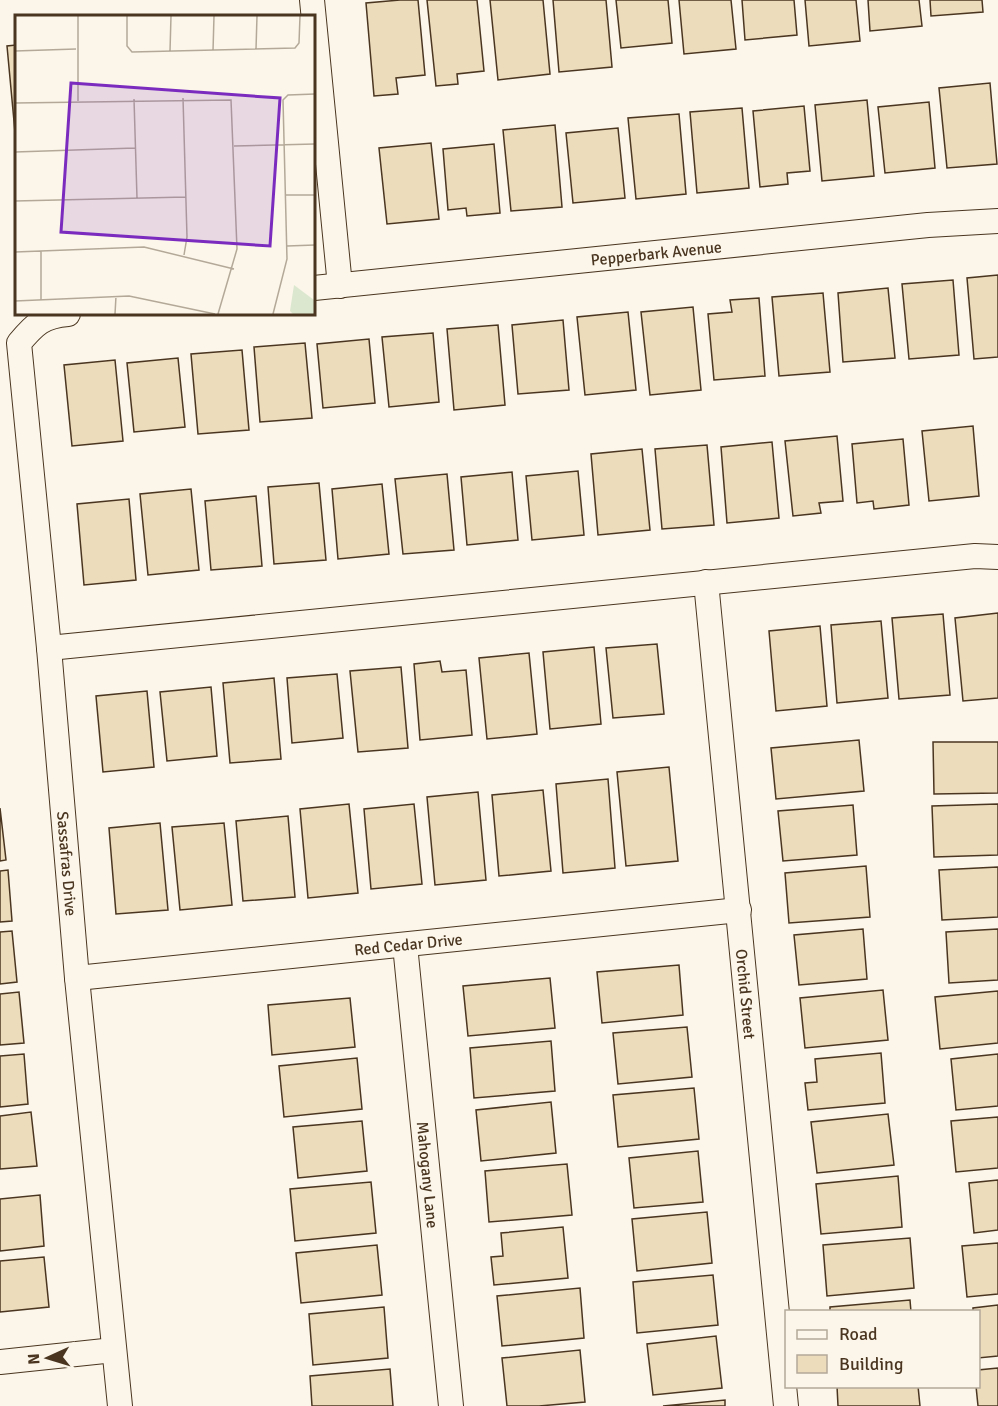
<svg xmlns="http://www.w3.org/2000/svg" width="998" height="1406" font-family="Signika,sans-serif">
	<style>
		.building { fill: #ecdcbc; stroke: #4a3520; stroke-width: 1.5 }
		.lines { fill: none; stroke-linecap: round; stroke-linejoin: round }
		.street-casing { stroke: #4a3520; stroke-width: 26 }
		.street { stroke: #fbf6e9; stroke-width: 24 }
		.labels { text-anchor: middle; stroke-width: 4.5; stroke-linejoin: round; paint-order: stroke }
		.street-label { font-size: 16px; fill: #4a3520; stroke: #fbf6e9 }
		.inset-road { fill: none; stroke: #b4a999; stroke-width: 1.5 }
		.view { fill: #7b2cbf; fill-opacity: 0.15; stroke: #7b2cbf; stroke-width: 3 }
		.inset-edge { fill: none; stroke: #4a3520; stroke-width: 3 }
	</style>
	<rect width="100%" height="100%" fill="#fbf6e9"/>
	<g class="building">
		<path d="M400 0H418L425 75 396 78 398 94 374 96 366 3Z"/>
		<path d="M427 0H477L484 71 457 74 458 84 436 86Z"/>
		<path d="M490 0H543L550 74 498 80Z"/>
		<path d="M553 0H606L612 67 559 72Z"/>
		<path d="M616 0H668L672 43 621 48Z"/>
		<path d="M679 0H731L736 49 684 54Z"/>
		<path d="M742 0H794L797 35 745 40Z"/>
		<path d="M805 0H856L860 41 809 46Z"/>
		<path d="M868 0H919L922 26 870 31Z"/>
		<path d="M930 0H982L983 12 931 16Z"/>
		<path d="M16 45V132H15L7 46Z"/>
		<path d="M990 83 997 164 947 168 939 88Z"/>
		<path d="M867 100 874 176 822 181 815 105Z"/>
		<path d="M929 102 935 168 885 173 878 107Z"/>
		<path d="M804 106 810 171 787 173 788 184 760 187 753 111Z"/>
		<path d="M742 108 749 188 697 193 690 112Z"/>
		<path d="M679 114 686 194 636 199 628 118Z"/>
		<path d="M555 125 562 207 511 211 503 130Z"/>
		<path d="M618 128 625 198 573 203 566 133Z"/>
		<path d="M431 143 439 219 387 224 379 148Z"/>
		<path d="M494 144 500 213 467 216 466 208 448 210 443 149Z"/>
		<path d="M998 275V357L974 359 967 278Z"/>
		<path d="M953 280 959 355 909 359 902 284Z"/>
		<path d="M888 288 895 358 843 362 838 293Z"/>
		<path d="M823 293 830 372 779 376 772 297Z"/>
		<path d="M759 298 765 376 714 380 708 314 732 312 730 300Z"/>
		<path d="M693 307 701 390 650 395 641 312Z"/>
		<path d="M628 312 636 390 585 395 577 317Z"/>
		<path d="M563 320 569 390 518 394 512 325Z"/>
		<path d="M498 325 505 405 454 410 447 329Z"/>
		<path d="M433 333 439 402 389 407 382 337Z"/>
		<path d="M369 339 375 403 323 408 317 344Z"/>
		<path d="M305 343 312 418 260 422 254 347Z"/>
		<path d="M242 350 249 430 198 434 191 354Z"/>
		<path d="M178 358 185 427 134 432 127 363Z"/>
		<path d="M115 360 123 441 72 446 64 365Z"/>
		<path d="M973 426 979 496 929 501 922 431Z"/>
		<path d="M837 436 843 501 819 503 821 513 793 516 785 441Z"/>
		<path d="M903 439 909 505 874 509 873 501 857 503 852 444Z"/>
		<path d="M772 442 779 518 727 523 721 447Z"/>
		<path d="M707 445 714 525 662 529 655 449Z"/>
		<path d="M642 449 650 530 598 535 591 454Z"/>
		<path d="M578 471 584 535 532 540 526 476Z"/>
		<path d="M512 472 518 540 467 545 461 477Z"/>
		<path d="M447 474 454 550 403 554 395 479Z"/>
		<path d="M319 483 326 560 274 564 268 487Z"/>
		<path d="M382 484 389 554 338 559 332 489Z"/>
		<path d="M191 489 199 570 148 575 140 494Z"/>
		<path d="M256 496 262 566 211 570 205 501Z"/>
		<path d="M129 499 136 580 84 585 77 504Z"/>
		<path d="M998 613V698L963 701 955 618Z"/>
		<path d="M943 614 950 695 899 699 892 618Z"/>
		<path d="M881 621 888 698 837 703 831 625Z"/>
		<path d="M820 626 827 706 776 711 769 631Z"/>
		<path d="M657 644 664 714 613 718 606 648Z"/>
		<path d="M594 647 601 724 550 729 543 652Z"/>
		<path d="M529 653 537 734 487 739 479 658Z"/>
		<path d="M440 661 442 672 466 670 472 735 420 740 414 664Z"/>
		<path d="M401 667 408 748 358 752 350 671Z"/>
		<path d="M337 674 343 738 292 743 287 678Z"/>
		<path d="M274 678 281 759 230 763 223 683Z"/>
		<path d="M211 687 217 756 167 761 160 692Z"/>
		<path d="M147 691 154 767 103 772 96 696Z"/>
		<path d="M859 740 864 791 776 799 771 748Z"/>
		<path d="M933 742H998V793L934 794Z"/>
		<path d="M669 767 678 861 626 866 617 772Z"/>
		<path d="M608 779 615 868 563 873 556 784Z"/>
		<path d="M543 790 551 871 499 876 492 795Z"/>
		<path d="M478 792 486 880 435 885 427 797Z"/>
		<path d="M349 804 358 893 308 898 300 809Z"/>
		<path d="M414 804 422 884 371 889 364 809Z"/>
		<path d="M998 804V855L934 857 932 806Z"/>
		<path d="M853 805 857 855 783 861 778 811Z"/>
		<path d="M0 808 6 860 0 861Z"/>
		<path d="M288 816 295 897 243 901 236 821Z"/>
		<path d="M160 823 168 910 116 914 109 828Z"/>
		<path d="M224 823 232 905 180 910 172 827Z"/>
		<path d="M866 866 870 917 789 923 785 873Z"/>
		<path d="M998 867V917L942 920 939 870Z"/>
		<path d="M8 870 12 921 0 922V871Z"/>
		<path d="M863 929 867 979 799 985 794 935Z"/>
		<path d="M998 929V980L949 983 946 932Z"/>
		<path d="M12 931 17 982 0 984V932Z"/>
		<path d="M679 965 683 1015 602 1023 597 972Z"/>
		<path d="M550 978 555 1028 468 1036 463 986Z"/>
		<path d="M883 990 888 1040 805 1048 800 998Z"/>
		<path d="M998 991V1043L940 1049 935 997Z"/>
		<path d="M19 992 24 1043 0 1045V994Z"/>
		<path d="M350 998 355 1047 272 1055 268 1005Z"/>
		<path d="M687 1027 692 1077 618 1084 613 1033Z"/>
		<path d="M551 1041 555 1091 474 1098 470 1048Z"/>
		<path d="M881 1053 885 1103 808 1110 805 1083 817 1082 815 1059Z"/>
		<path d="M24 1054 28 1104 0 1107V1056Z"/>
		<path d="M998 1054V1106L956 1110 951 1059Z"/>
		<path d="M357 1058 362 1109 284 1117 279 1066Z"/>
		<path d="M694 1088 699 1139 618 1147 613 1095Z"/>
		<path d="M551 1102 556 1153 481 1161 476 1110Z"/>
		<path d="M31 1112 37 1166 0 1169V1116Z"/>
		<path d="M888 1114 894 1165 817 1173 811 1122Z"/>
		<path d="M998 1117V1168L956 1172 951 1121Z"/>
		<path d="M362 1121 367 1171 298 1178 293 1127Z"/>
		<path d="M698 1151 703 1202 634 1208 629 1158Z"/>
		<path d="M567 1164 572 1215 489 1222 485 1171Z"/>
		<path d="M898 1176 902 1227 821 1234 816 1184Z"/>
		<path d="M998 1180V1230L974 1233 969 1183Z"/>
		<path d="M371 1182 376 1233 295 1241 290 1189Z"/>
		<path d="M40 1195 44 1246 0 1251V1199Z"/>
		<path d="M707 1212 712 1263 637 1271 632 1219Z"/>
		<path d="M563 1227 568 1278 494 1285 491 1257 503 1256 501 1233Z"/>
		<path d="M910 1238 914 1288 827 1296 823 1245Z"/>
		<path d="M998 1243V1294L967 1297 962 1246Z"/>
		<path d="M377 1245 382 1295 301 1303 296 1253Z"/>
		<path d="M44 1257 49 1307 0 1312V1261Z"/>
		<path d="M713 1275 718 1325 637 1333 633 1282Z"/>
		<path d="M580 1288 584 1338 502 1346 497 1296Z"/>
		<path d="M910 1300 911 1312H830V1307Z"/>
		<path d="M998 1305V1356L978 1358V1312H973V1308Z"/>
		<path d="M384 1307 388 1358 313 1365 309 1314Z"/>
		<path d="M716 1336 722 1388 653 1395 647 1344Z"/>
		<path d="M580 1350 585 1402 539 1406H507L502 1358Z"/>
		<path d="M998 1368V1406H978L976 1386H978V1370Z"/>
		<path d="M390 1369 393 1406H312L310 1376Z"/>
		<path d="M837 1386H918L920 1406H838Z"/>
		<path d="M725 1400V1406H663Z"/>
	</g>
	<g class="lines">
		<g class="street-casing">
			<g id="street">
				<path d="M312 0 340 286"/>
				<path id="s1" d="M314 288 928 225 998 221"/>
				<path id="s2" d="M68 314C43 316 35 324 19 343L49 648 77 978 120 1406"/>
				<path id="s3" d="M706 582 786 1406"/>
				<path d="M49 648 975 556 998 557"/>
				<path id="s4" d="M405 945 451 1406"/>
				<path id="s5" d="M77 978 739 910"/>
				<path d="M0 1362 114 1350"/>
			</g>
		</g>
		<use href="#street" class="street"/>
	</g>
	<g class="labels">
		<g class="street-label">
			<text dy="6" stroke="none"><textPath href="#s1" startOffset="344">Pepperbark Avenue</textPath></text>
			<text dy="6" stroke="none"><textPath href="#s2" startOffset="582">Sassafras Drive</textPath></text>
			<text dy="6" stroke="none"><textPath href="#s5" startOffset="333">Red Cedar Drive</textPath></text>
			<text dy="6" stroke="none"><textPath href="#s3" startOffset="414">Orchid Street</textPath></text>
			<text dy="6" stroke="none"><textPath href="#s4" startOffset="231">Mahogany Lane</textPath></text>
		</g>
	</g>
	<g transform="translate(15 15)">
		<rect width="300" height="300" fill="#fbf6e9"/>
		<path d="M279 270 299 285 300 299H278L275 296Z" fill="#dce7d0"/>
		<path class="inset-road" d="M63 1V86M112 1V31L117 37 280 33 284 28 285 1M241 34 242 1M0 36 61 34M155 36 156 1M198 36 199 1M168 83 172 222 169 240M119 84 122 183M0 88 216 85 222 234 203 299M219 131 300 129M0 137 120 133M271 180H300M0 186 171 182M272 231 300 230M26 236V285M0 237 129 232 219 254M0 286 114 281 200 299M100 299 101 281M258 299 272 244 268 85 273 80 300 79"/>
		<path class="view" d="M56 68 265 83 255 231 46 217Z"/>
		<rect width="300" height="300" class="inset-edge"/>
	</g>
	<rect x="785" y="1310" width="195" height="78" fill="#fbf6e9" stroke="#b4a999" stroke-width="1.5"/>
	<rect x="797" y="1330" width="30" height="9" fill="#fbf6e9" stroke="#b4a999" stroke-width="1.5"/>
	<text x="839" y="1340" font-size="18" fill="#4a3520">Road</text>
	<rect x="797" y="1355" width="30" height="18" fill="#ecdcbc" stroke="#b4a999" stroke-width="1.5"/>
	<text x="839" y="1370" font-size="18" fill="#4a3520">Building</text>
	<g transform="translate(48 1358) rotate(266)" stroke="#fbf6e9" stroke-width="4.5" paint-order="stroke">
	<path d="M0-4.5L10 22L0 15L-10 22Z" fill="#4a3520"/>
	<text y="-9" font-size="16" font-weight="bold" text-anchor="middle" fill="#4a3520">N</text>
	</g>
</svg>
